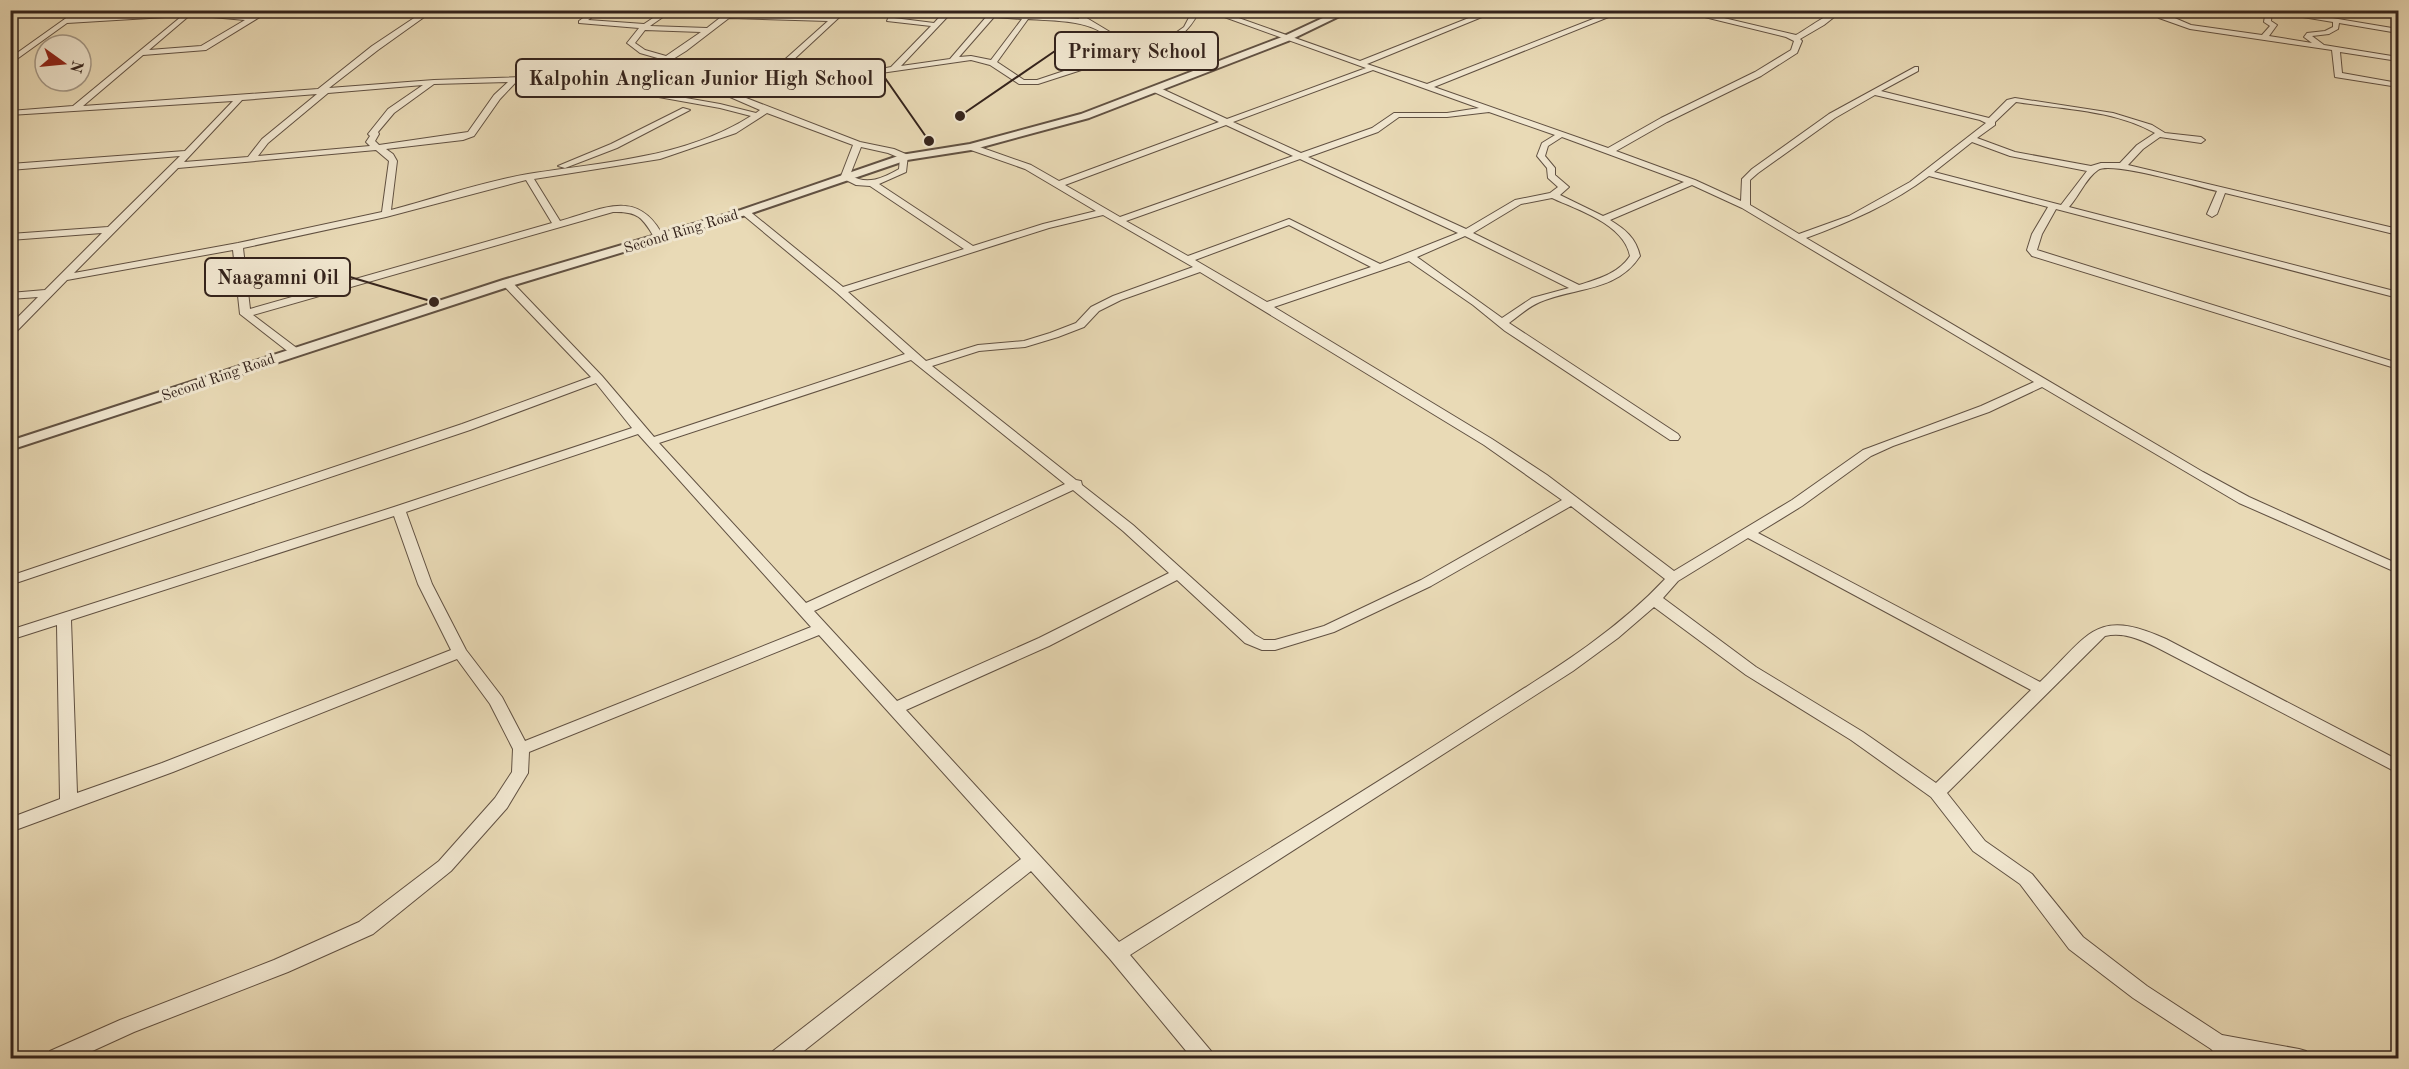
<svg xmlns="http://www.w3.org/2000/svg" width="2409" height="1069" font-family="'Old Standard TT',serif">
	<style>
		.lines { fill: none; stroke-linecap: round; stroke-linejoin: round }
		.minor-casing { stroke: #615142; stroke-width: 2 }
		.tertiary-casing { stroke: #615142; stroke-width: 4 }
		.minor { fill: #f1e7d0; fill-rule: evenodd }
		.tertiary { fill: #f1e7d0; fill-rule: evenodd }
		.labels { text-anchor: middle; stroke-width: 6; stroke-linejoin: round; paint-order: stroke }
		.far-street-label { font-size: 15px; fill: #34231c; stroke: #f1e7d0 }
		.leader { fill: none; stroke: #34231c; stroke-width: 2 }
		.callout-dot { fill: #34231c; stroke: #f1e7d0; stroke-width: 2 }
		.callout { fill: #f1e7d0; stroke: #34231c; stroke-width: 2 }
		.callout-label { font-size: 20px; text-anchor: middle; font-weight: bold; fill: #34231c }
	</style>
	<rect width="100%" height="100%" fill="#e9dab6"/>
	<filter id="stains"><feTurbulence type="fractalNoise" baseFrequency=".00333" numOctaves="4"/><feColorMatrix values="0 0 0 0 .2 0 0 0 0 .09 0 0 0 0 .02 0 0 0 .5 -.17"/></filter>
	<radialGradient id="worn" r=".72"><stop offset=".6" stop-color="#630" stop-opacity="0"/><stop offset="1" stop-color="#630" stop-opacity=".3"/></radialGradient>
	<g class="lines">
		<g class="minor-casing">
			<g id="minor">
				<path d="M192 10 251 17 262 10H271L206 50 143 55 83 106 318 89 372 46 426 10H434L378 50 329 88 434 80 639 73 661 59 640 53 627 43 639 28 579 23V21L594 10H602L588 20 644 24 665 10H673L650 26 707 28 730 10H738L734 14 832 17 839 10H847L790 63 881 69 891 67 931 26 887 21 892 10H899L894 18 934 23 946 10 990 12 999 10 997 13 1024 15 1026 10H1033L1030 15 1079 19 1078 16 1091 10H1101L1085 17 1115 35 1116 40 1137 47 1174 34 1184 27 1193 10H1200C1184 40 1175 39 1145 49L1174 59 1213 64V68H1210L1173 63 1137 52 1038 84H1019L990 65 971 60 881 73 785 67 741 96 860 142 894 149 908 155 906 172 879 184 973 246 1043 224 1096 211 1025 169 968 149V145H974L1031 165 1059 181 1219 122 1154 92V88H1160L1227 119 1366 68 1205 10H1216L1360 61 1489 10H1499L1367 64 1427 84 1616 10H1626L1434 87 1608 148 1661 118 1755 72 1791 50 1794 41 1786 37 1676 10H1690L1796 35C1807 29 1832 10 1843 10L1824 25 1800 39 1802 41 1797 53 1761 76 1667 122 1616 151 1695 180 1741 201 1742 179 1752 169 1829 114 1915 67H1918V71L1881 91 1989 118 2007 100 2015 98 2113 113 2152 125 2165 133 2201 137 2205 140 2201 143 2160 137 2143 149 2128 165 2398 229V235L2225 193 2217 214 2212 217 2207 214 2217 191C2198 187 2111 161 2098 170 2086 178 2079 196 2069 207L2398 292V298L2056 209 2042 234 2037 250 2398 363V369L2032 256 2027 250 2032 234 2048 207 1929 176C1892 204 1849 222 1806 238L2203 472 2249 497 2398 564V573L2239 503 2042 387 1989 412 1893 446 1871 456 1802 506 1758 533 2040 682C2089 635 2095 607 2166 639L2398 760V773L2156 647C2139 639 2124 632 2105 636L1947 793 1985 841 2032 874 2083 937 2147 986 2222 1035 2299 1049 2306 1051 2309 1058 2243 1057V1058H2220L2211 1049 2133 998 2069 949 2020 884 1973 851 1931 797 1851 740 1746 675 1654 607 1618 638 1573 671 1130 955 1211 1051 1214 1058H1192L1110 959 1031 871 795 1058H770L773 1051 1021 859 819 635 529 752 528 773 507 808 451 871 373 934 288 972 134 1032 77 1058H47L50 1051 120 1020 274 960 359 922 439 861 495 798 512 772 513 749 490 704 457 659 173 772 10 832V818L60 799 57 625 10 640V630L394 507 632 428 596 383 470 430 10 585V576L462 424 591 377 503 285V281H511L602 376 654 437 905 354 837 293 742 214V210H748L843 287 964 249 870 186 856 185 842 178 841 176 853 145 767 113 736 133 660 159 534 179 560 221C603 209 639 187 664 238L662 240H656C643 219 640 211 613 212L253 315 298 349V353H290L240 314 233 250 67 280 14 334 10 335V325L38 297 10 299V293L45 290 102 233 10 240V234L108 227 180 156 10 170V164L185 151 233 101 10 115V111L73 106 182 16 67 23 10 64V58L69 16H73V18ZM951 13 987 16 950 59 901 66ZM190 15 245 20 201 46 149 50ZM994 17 1022 19 991 60 971 56 959 57ZM729 18 828 21 781 63 735 94 709 83 649 74 686 51ZM1028 19C1050 21 1101 19 1110 43L1130 49 1037 80H1024L997 62ZM645 30 701 32 666 56 645 50 635 43ZM1373 70 1479 108 1447 113H1394L1372 128 1301 153 1233 122ZM641 77 707 87 760 110 756 113 720 104 583 80V84H586L720 108 751 116C685 158 603 162 528 174 482 182 436 198 391 210L397 161 393 154 386 149 463 140 474 136 500 99 517 81ZM508 82 494 95 468 132 379 145 375 141 379 134 378 132 394 113 434 84ZM423 85 388 109 368 134 370 136 366 142 370 146 258 156 268 143 328 93ZM317 94 262 139 248 157 184 162 242 100ZM1875 95 1980 120 1986 123 1910 182 1849 216 1799 234 1750 205V180L1758 173 1835 118ZM2016 102C2061 109 2115 110 2155 133L2137 145 2120 163H2101L2091 166 2015 152 1977 138 1995 125V122ZM1489 112 1555 135 1542 143 1537 156 1547 168 1548 178 1558 187 1550 193 1515 200 1466 229 1308 157 1378 132 1399 117H1447ZM1226 125 1293 156 1120 217 1065 185ZM1562 137 1684 182 1603 216 1560 195 1569 187 1555 175V168L1545 156 1548 146ZM1972 142 2010 156 2087 171 2061 205 1934 172ZM861 147 888 153 900 158 899 169C883 178 867 186 850 175ZM376 150 389 161 382 212 238 243 74 273 178 168ZM1300 159 1458 233 1380 264 1289 219 1188 256 1126 221ZM526 180 552 223 250 309 243 248 386 217ZM1692 185 1742 208 2034 382 1981 406 1863 450 1792 500 1674 571 1547 475 1492 439 1274 307 1409 261 1473 305 1505 331 1670 440H1678L1680 437 1678 434 1509 323C1519 316 1528 307 1540 302 1575 287 1617 292 1640 256 1636 238 1625 229 1610 220ZM1552 198C1578 210 1624 224 1630 256 1618 274 1598 279 1579 285L1473 233 1521 204ZM1103 215 1193 267 1113 296 1091 307 1076 323 1050 333 1024 341 978 345 926 361 848 292 1049 228ZM1289 225 1371 267 1267 302 1195 260ZM1465 236 1569 288 1532 298 1502 318 1417 257ZM1200 272 1484 445 1562 500 1421 580 1324 626 1275 640H1264L1255 635 1133 525 1082 485 1081 481 1076 480 932 366 979 351 1025 347 1058 337 1084 327 1099 311 1121 300ZM911 360 1065 484 806 603 659 443ZM638 434 811 627 525 741 502 697 466 650 432 584 406 512ZM1073 490 1123 531 1169 573 1039 638 897 701 814 611ZM1571 506 1665 579C1608 640 1534 681 1465 726 1351 800 1234 870 1119 942L906 710 1049 646 1177 580 1245 643 1262 650H1275L1334 632 1431 586ZM394 516 418 584 451 650 162 763 77 793 71 620ZM1748 538 2031 690 1936 783 1863 732 1756 667 1663 598 1678 581Z"/>
				<path d="M504 10H536L533 12Z"/>
				<path d="M2096 10H2104V11L2101 13Z"/>
				<path d="M2148 10H2156L2191 25 2262 35 2270 26 2264 22 2266 10H2285L2398 29V33L2339 23 2338 29 2329 34 2312 36 2324 45 2398 57V61L2340 52 2342 73 2398 83V87L2335 77 2332 50 2190 29 2159 18ZM2272 12 2333 22V27L2325 31 2307 33 2304 37 2312 43 2269 36 2277 25 2271 21Z"/>
				<path d="M683 108 690 110 617 148 565 168 558 166 611 144Z"/>
			</g>
		</g>
		<g class="tertiary-casing">
			<path id="tertiary" d="M1340 10H1352L1288 41 1089 118 971 150 907 160 749 214 511 286 10 450V441L503 280 741 210 901 155 970 144 1081 114 1282 37Z"/>
		</g>
		<use href="#minor" class="minor"/>
		<use href="#tertiary" class="tertiary"/>
	</g>
	<g class="labels">
		<g class="far-street-label">
			<text transform="translate(681 231) rotate(-17)" y="5">Second Ring Road</text>
			<text transform="translate(218 377) rotate(-19)" y="5">Second Ring Road</text>
		</g>
	</g>
	<path class="leader" d="M960 116L1055 51M929 141L885 78M434 302L350 277"/>
	<g class="callout-dot">
		<circle cx="960" cy="116" r="6"/>
		<circle cx="929" cy="141" r="6"/>
		<circle cx="434" cy="302" r="6"/>
	</g>
	<g class="callout">
		<rect x="1055" y="32" width="163" height="38" rx="6"/>
		<rect x="516" y="59" width="369" height="38" rx="6"/>
		<rect x="205" y="258" width="145" height="38" rx="6"/>
	</g>
	<g class="callout-label">
		<text x="1137" y="58">Primary School</text>
		<text x="701" y="85">Kalpohin Anglican Junior High School</text>
		<text x="278" y="284">Naagamni Oil</text>
	</g>
	<rect width="2409" height="1069" fill="none" stroke="#e9dab6" stroke-width="36"/>
	<rect x="12" y="12" width="2385" height="1045" fill="none" stroke="#34231c" stroke-width="3"/>
	<rect x="18" y="18" width="2373" height="1033" fill="none" stroke="#34231c" stroke-width="1.5"/>
	<g transform="translate(63 63) rotate(105)"><circle r="28" fill="#f1e7d0" stroke="#a59988" stroke-width="1.5"/>
	<path d="M0-4.5L10 22L0 15L-10 22Z" fill="#8f2418"/>
	<text y="-9" font-size="16" font-weight="bold" text-anchor="middle" fill="#34231c">N</text>
	</g>
	<rect width="100%" height="100%" filter="url(#stains)"/>
	<rect width="100%" height="100%" fill="url(#worn)"/>
</svg>
